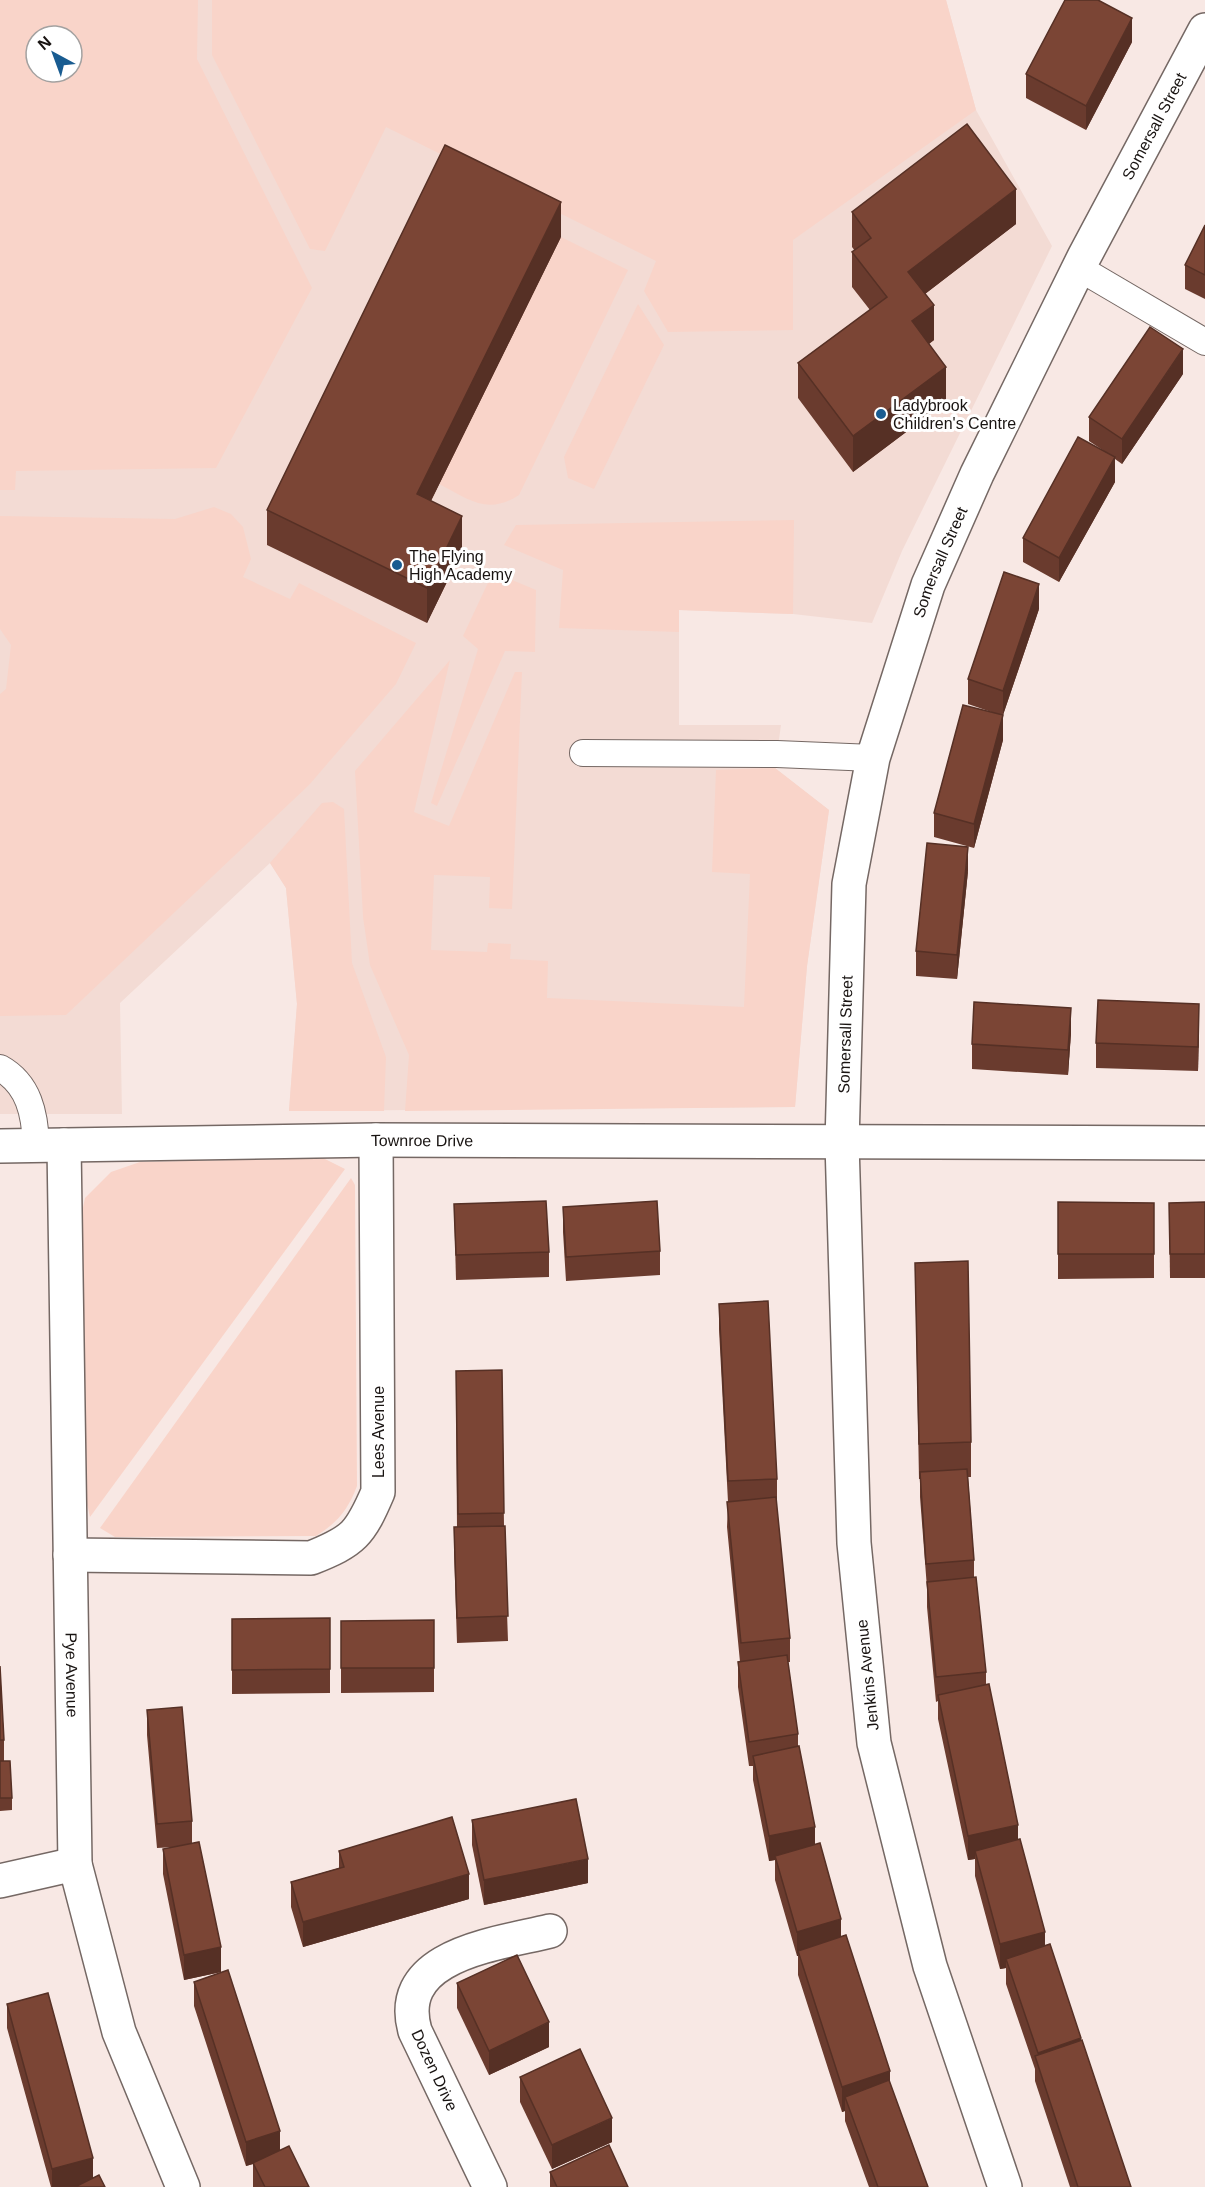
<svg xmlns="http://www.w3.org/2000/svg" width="1205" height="2187" font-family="Arial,sans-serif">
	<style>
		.built { fill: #f3dbd4; fill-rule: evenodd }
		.green { fill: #f9d4c9; fill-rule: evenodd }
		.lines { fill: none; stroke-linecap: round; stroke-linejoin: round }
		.service-casing { stroke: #756864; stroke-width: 28 }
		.minor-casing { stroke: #756864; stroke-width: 36 }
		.service { stroke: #fff; stroke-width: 26 }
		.minor { stroke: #fff; stroke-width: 33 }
		.wall { fill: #6a3b2e }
		.shaded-wall { fill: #563025 }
		.building { fill: #7b4535; stroke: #563025; stroke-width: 1.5 }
		.poi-dot { fill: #195c91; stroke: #fff; stroke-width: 2 }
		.labels { text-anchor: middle; stroke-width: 6; stroke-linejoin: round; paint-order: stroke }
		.street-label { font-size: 16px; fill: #191412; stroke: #fff }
		.poi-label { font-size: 16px; fill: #191412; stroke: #fff; text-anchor: start }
	</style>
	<rect width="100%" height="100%" fill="#f8e8e4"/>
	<path class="built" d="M0 0H946L976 110 1052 246 902 551 872 623 793 614 679 610V725H781L775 768 829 810 807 966 795 1107 289 1111 297 1004 286 888 270 863 120 1003 122 1114H0ZM36 36H72V72H36Z"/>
	<g class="green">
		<path d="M0 0H198L197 59 312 288 216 468 16 471 15 490H0ZM36 36H72V72H36Z"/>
		<path d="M212 0H946L976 110 793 240V330L668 332 644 291 656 261 386 127 325 251 310 249 212 55Z"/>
		<path d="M561 237 628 270 519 495C487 516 469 499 439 484Z"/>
		<path d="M638 304 664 345 594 489 568 478 564 457Z"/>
		<path d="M214 507 231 514 243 527 251 559 243 577 290 599 299 583 416 643 396 684 309 785 66 1015 0 1016V694L6 689 11 645 0 629V516L175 519Z"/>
		<path d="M794 520 793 614 679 610V632L559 628 563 570 504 545 516 525Z"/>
		<path d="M493 572 536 590 535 652 505 651 437 806 431 803 478 649 463 636Z"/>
		<path d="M450 660 414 812 449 826 515 672H522L512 909 489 908 490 877 434 875 431 950 487 952 488 943 511 944 510 959 548 961 547 998 744 1007 750 874 712 872 716 770 775 768 829 810 807 966 795 1107 405 1111 409 1055 370 965 363 917 355 771Z"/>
		<path d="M333 802 344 809 352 963 386 1057 384 1111H289L297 1004 286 888 270 863 322 803Z"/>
		<path d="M323 1158 345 1169 90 1517 86 1499 79 1226 85 1198 111 1172 140 1162Z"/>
		<path d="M351 1178 355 1185 357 1486C348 1510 337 1523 316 1536L115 1537 100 1528Z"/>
	</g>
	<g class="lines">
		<g class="service-casing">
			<g id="service">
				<path d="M1079 268 1205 342"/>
				<path d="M583 753 777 754 873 758"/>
				<path d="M0 1068C29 1084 35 1114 36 1145"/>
			</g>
		</g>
		<g class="minor-casing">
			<g id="minor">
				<path id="s1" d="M64 1145 75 1864 119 2032 183 2187"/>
				<path id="s2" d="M0 1146 376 1140 1205 1143"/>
				<path d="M70 1555 311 1558C354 1541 360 1534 378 1492L376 1140"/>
				<path d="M0 1881 75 1864"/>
				<path d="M490 2187 415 2031C393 1954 498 1944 550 1931"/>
				<path id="s3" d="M1005 2187 930 1966 874 1743 854 1543 842 1143 849 884 873 758 928 585 977 474 1084 257 1205 30"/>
			</g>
		</g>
		<use href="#service" class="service"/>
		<use href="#minor" class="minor"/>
	</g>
	<g class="wall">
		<path d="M1132 42 1086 130 1026 98V74Z"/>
		<path d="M852 212 1016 224 925 294 934 340 929 344 946 402 853 472 798 398V363L870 310 852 287V252L855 251 852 247Z"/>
		<path d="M1205 225V299L1185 289V265Z"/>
		<path d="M561 237 431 501 462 551 427 623 267 545V510Z"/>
		<path d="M1183 374 1122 464 1115 459V482L1059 582 1023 562V538L1104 451 1089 441V417Z"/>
		<path d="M1039 609 1003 715V740L974 848 934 837V813L1000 715 968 704V679Z"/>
		<path d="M968 871 957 979 916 976V951Z"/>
		<path d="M1199 1029 1198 1071 1096 1068V1043Z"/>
		<path d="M1071 1033 1068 1075 972 1069V1044Z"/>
		<path d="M1058 1202 1154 1203V1278L1058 1279Z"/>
		<path d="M1205 1202V1278H1170L1169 1203Z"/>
		<path d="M454 1204 549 1252V1277L456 1280Z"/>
		<path d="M563 1207 660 1251V1275L566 1281 563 1232Z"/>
		<path d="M915 1263 971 1442V1477H968L974 1560V1577L986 1672V1685L1018 1840 1045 1946 1081 2041 1131 2187H1070L1035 2081V2069L1006 1984V1968L1000 1969 975 1876V1859L968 1860 938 1719V1701L936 1702 927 1607V1588L920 1497V1479H919Z"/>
		<path d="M719 1304 777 1479V1503H776L790 1638V1662H788L798 1734V1746L815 1844 841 1937 890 2085 928 2187H869L845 2121V2111L842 2112 798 1975V1956H797L775 1880V1860L769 1861 753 1780V1766H749L738 1687V1662H740L727 1527 728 1502 719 1329Z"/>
		<path d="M502 1370 504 1526 508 1641 457 1643 454 1551V1527H457L456 1395Z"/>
		<path d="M330 1618V1693L232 1694V1619Z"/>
		<path d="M434 1620V1692L341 1693V1621Z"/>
		<path d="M0 1666 4 1740V1761L12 1798V1810L0 1811Z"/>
		<path d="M147 1710 192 1821V1843L221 1972 184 1980 163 1874V1849L176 1847 157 1848 147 1735Z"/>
		<path d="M472 1820 588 1883 484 1905 472 1845Z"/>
		<path d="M339 1851 469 1899 303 1947 291 1907V1882L339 1868Z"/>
		<path d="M194 1982 280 2150 309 2187H253V2164L246 2166 194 2006Z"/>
		<path d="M457 1983 549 2047 489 2075 457 2008Z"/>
		<path d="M7 2004 93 2178 105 2187H51L7 2028Z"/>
		<path d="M520 2077 612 2142 552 2169 520 2102Z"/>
		<path d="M550 2172 628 2187H550Z"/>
	</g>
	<g class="shaded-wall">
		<path d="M1132 18V42L1086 130V106Z"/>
		<path d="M1016 189V224L908 307V272Z"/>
		<path d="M561 202V237L417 529V494Z"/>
		<path d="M934 305V340L912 356V321Z"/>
		<path d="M1183 349V374L1122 464V439Z"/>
		<path d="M946 367V402L853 472V436Z"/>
		<path d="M1115 457V482L1059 582V558Z"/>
		<path d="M462 516V551L427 623V588Z"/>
		<path d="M1039 584V609L1003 715V691Z"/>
		<path d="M1003 715V740L974 848V824Z"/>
		<path d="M968 847V871L957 979V955Z"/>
		<path d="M1199 1004V1029L1198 1071V1047Z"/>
		<path d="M1071 1008V1033L1068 1075V1050Z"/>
		<path d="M1018 1825V1850L975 1851V1859L968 1860V1836Z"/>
		<path d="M815 1827V1851L775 1856V1860L769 1861V1836Z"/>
		<path d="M588 1859V1883L484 1905V1880Z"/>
		<path d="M469 1874V1899L303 1947V1922Z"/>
		<path d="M841 1919V1944L798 1951V1956H797V1932Z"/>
		<path d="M1045 1932V1957L1006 1959V1968L1000 1969V1944Z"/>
		<path d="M221 1947V1972L184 1980V1955Z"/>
		<path d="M549 2022V2047L489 2075V2051Z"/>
		<path d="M1081 2038V2063L1038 2065V2053Z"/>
		<path d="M890 2071V2096L845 2097V2111L842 2112V2087Z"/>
		<path d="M612 2118V2142L552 2169V2145Z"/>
		<path d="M280 2131V2156L246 2166V2142Z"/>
		<path d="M93 2158V2182L76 2187H52V2169Z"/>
	</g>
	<g class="building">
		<path d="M1065 0H1098L1132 18 1086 106 1026 74Z"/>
		<path d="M967 124 1016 189 908 272 934 305 912 321 946 367 853 436 798 363 887 297 852 252 871 238 852 212Z"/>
		<path d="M445 145 561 202 417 494 462 516 427 588 267 510Z"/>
		<path d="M1205 225V275L1185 265Z"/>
		<path d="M1150 327 1183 349 1122 439 1089 417Z"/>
		<path d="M1078 437 1115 457 1059 558 1023 538Z"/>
		<path d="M1004 572 1039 584 1003 691 968 679Z"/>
		<path d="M963 705 1003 715 974 824 934 813Z"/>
		<path d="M927 843 968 847 957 955 916 951Z"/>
		<path d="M1098 1000 1199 1004 1198 1047 1096 1043Z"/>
		<path d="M974 1002 1071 1008 1068 1050 972 1044Z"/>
		<path d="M546 1201 549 1252 456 1255 454 1204Z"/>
		<path d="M657 1201 660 1251 566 1257 563 1207Z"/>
		<path d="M1058 1202 1154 1203V1254H1058Z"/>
		<path d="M1205 1202V1254H1170L1169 1203Z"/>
		<path d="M968 1261 971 1442 919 1444 915 1263Z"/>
		<path d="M768 1301 777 1479 728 1481 719 1304Z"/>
		<path d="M502 1370 504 1513 458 1514 456 1371Z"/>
		<path d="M967 1469 974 1560 926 1564 920 1472Z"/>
		<path d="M776 1497 790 1638 741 1643 727 1502Z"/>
		<path d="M505 1526 508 1616 457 1618 454 1527Z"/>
		<path d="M976 1577 986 1672 936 1677 927 1582Z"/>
		<path d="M330 1618V1669L232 1670V1619Z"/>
		<path d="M434 1620V1668H341V1621Z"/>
		<path d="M787 1655 798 1734 749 1742 738 1662Z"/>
		<path d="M0 1666 4 1740H0Z"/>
		<path d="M989 1684 1018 1825 968 1836 938 1695Z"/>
		<path d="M182 1707 192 1821 157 1824 147 1710Z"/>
		<path d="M799 1746 815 1827 769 1836 753 1756Z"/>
		<path d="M0 1761H10L12 1798H0Z"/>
		<path d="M576 1799 588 1859 484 1880 472 1820Z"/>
		<path d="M452 1817 469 1874 303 1922 291 1882 344 1867 339 1851Z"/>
		<path d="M1020 1839 1045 1932 1000 1944 975 1851Z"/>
		<path d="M199 1842 221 1947 184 1955 163 1849Z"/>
		<path d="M820 1843 841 1919 797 1932 775 1856Z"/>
		<path d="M846 1935 890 2071 842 2087 798 1951Z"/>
		<path d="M1050 1944 1081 2038 1038 2053 1006 1959Z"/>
		<path d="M517 1955 549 2022 489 2051 457 1983Z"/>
		<path d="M228 1970 280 2131 246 2142 194 1982Z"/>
		<path d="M48 1993 93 2158 52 2169 7 2004Z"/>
		<path d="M1082 2040 1131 2187H1078L1035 2056Z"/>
		<path d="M580 2049 612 2118 552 2145 520 2077Z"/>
		<path d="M889 2080 928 2187H878L845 2097Z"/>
		<path d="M609 2145 628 2187H557L550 2172Z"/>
		<path d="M289 2146 309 2187H265L253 2163Z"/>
		<path d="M99 2175 105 2187H75Z"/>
	</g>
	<g class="poi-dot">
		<circle cx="881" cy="414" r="6"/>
		<circle cx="397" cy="565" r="6"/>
	</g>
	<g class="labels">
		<g class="street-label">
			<text dy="6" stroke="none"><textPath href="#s3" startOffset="2145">Somersall Street</textPath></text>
			<text dy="6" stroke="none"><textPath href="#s3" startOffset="1659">Somersall Street</textPath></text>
			<text dy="6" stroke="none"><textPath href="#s3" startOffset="1173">Somersall Street</textPath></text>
			<text dy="6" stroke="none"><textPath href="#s2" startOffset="422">Townroe Drive</textPath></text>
			<text transform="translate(378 1432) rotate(-90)" y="6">Lees Avenue</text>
			<text dy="6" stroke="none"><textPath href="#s1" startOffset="530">Pye Avenue</textPath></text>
			<text transform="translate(867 1675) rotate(-96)" y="6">Jenkins Avenue</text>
			<text transform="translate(435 2070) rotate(65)" y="6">Dozen Drive</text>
		</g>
		<g class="poi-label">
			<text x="893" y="411">Ladybrook<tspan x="893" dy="18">Children's Centre</tspan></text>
			<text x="409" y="562">The Flying<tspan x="409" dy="18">High Academy</tspan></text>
		</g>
	</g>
	<g transform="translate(54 54) rotate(319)"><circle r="28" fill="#ffffff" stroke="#a3a1a0" stroke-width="1.5"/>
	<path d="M0-4.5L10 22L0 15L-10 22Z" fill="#195c91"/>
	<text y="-9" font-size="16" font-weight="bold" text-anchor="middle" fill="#191412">N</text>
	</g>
</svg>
